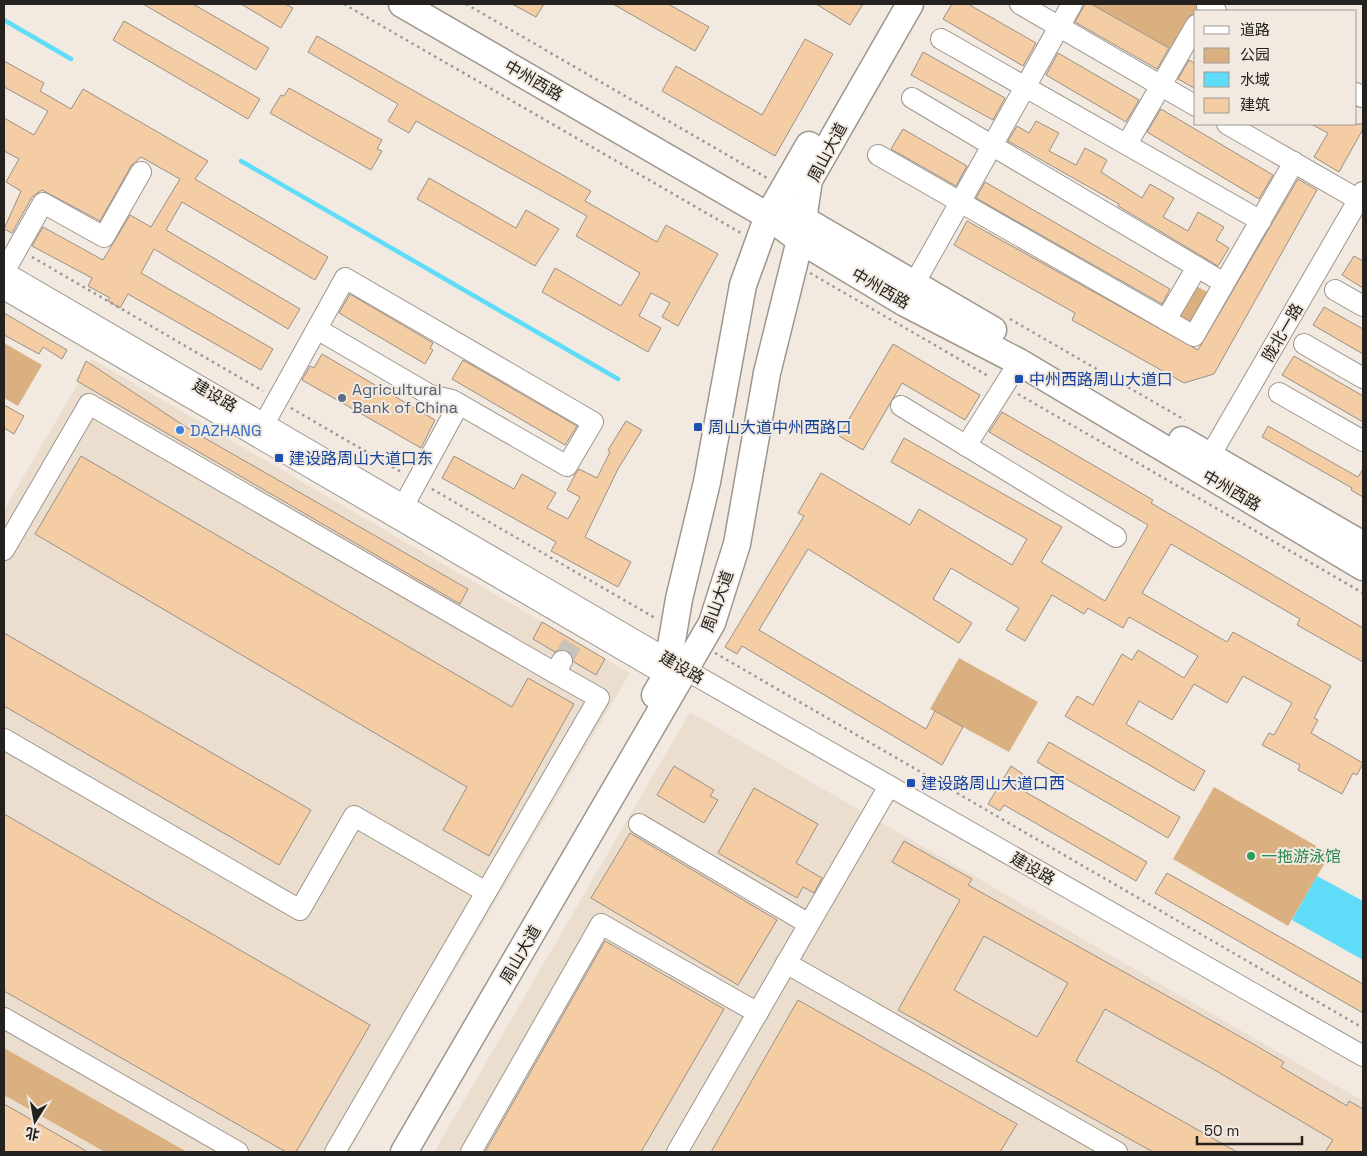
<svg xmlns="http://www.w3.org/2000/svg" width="1367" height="1156" font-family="'Space Grotesk','Noto Sans SC',sans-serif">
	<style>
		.built { fill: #ecdecf }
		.green { fill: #dab081 }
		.water { fill: #5edcf8 }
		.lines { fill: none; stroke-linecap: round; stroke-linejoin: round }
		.stream { stroke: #5edcf8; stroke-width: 4.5 }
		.building { fill: #f5cda4; stroke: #989088; fill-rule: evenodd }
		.minor-tunnel { stroke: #c9c2ba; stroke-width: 20; stroke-dasharray: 20 10; stroke-linecap: butt }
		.minor-casing { stroke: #9e968d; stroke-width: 22 }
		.major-casing { stroke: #9e968d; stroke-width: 29 }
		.path { stroke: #9d9790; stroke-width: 2.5; stroke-dasharray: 2.5 4; stroke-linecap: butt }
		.minor { stroke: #fff; stroke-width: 20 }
		.major { stroke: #fff; stroke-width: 26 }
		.transit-dot { fill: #1a4fb4; stroke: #f2eae1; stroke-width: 2 }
		.service-dot { fill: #5c6f8a; stroke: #f2eae1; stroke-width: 2 }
		.shop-dot { fill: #3f7fe0; stroke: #f2eae1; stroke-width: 2 }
		.leisure-dot { fill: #2e9e5b; stroke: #f2eae1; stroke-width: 2 }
		.labels { text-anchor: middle; stroke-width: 4; stroke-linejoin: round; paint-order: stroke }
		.street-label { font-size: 16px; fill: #24211e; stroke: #f2eae1 }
		.transit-label { font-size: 16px; fill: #164399; stroke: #f2eae1; text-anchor: start }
		.service-label { font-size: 16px; fill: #4e5e75; stroke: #f2eae1; text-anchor: start }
		.shop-label { font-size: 16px; fill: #366cbe; stroke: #f2eae1; text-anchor: start }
		.leisure-label { font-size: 16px; fill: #27864d; stroke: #f2eae1; text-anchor: start }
	</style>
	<rect width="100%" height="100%" fill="#f2eae1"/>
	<g class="built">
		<path d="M92 359 630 673 349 1152H4V510Z"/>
		<path d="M690 712 1363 1101V1152H434Z"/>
	</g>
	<g class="green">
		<path d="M1091 4H1199L1173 50Z"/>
		<path d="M1194 285 1211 294 1193 326 1176 317Z"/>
		<path d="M4 343 42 365 18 406 4 398Z"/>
		<path d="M959 658 1038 702 1009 752 930 709Z"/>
		<path d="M1214 787 1330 854 1288 926 1173 859Z"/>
		<path d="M4 1048 187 1152H105L4 1095Z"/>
	</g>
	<path class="water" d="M1317 876 1363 901V960L1292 920Z"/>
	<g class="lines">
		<g class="stream">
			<path d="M4 20 71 59"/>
			<path d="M241 161 618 379"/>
		</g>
	</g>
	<g class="building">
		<path d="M143 4H193L269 48 256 70Z"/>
		<path d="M241 4H285L293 8 281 28Z"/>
		<path d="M512 4H544L536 17Z"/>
		<path d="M613 4H668L709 27 695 51Z"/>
		<path d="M816 4H863L850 25Z"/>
		<path d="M952 4H968L1036 43 1023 66 943 19Z"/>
		<path d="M1085 4H1091L1169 48 1157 69 1075 22Z"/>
		<path d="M124 21 260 99 248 119 113 40Z"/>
		<path d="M317 36 591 191 585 201 657 242 666 225 718 254 678 326 662 317 670 303 651 293 639 316 661 328 648 352 542 292 555 268 621 306 640 273 576 236 587 216 416 121 409 133 388 121 398 104 308 52Z"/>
		<path d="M805 39 833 54 775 156 662 91 676 66 762 115Z"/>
		<path d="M923 52 1005 98 993 120 911 75Z"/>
		<path d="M1058 53 1139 100 1126 122 1046 75Z"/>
		<path d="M1189 60 1196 64V89L1178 79Z"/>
		<path d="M4 61 44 83 40 91 71 109 83 89 208 161 195 179 328 257 315 280 182 202 166 230 300 309 288 329 154 249 141 273 273 349 261 370 128 294 120 308 108 301 110 298 88 286 92 278 32 246 43 227 103 260 130 215 151 227 180 179 141 157 131 166 100 221 42 190 32 197 12 233 4 229 21 191 6 182 19 159 4 151V118L34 135 48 111 4 87Z"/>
		<path d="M289 88 382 140 377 149 382 151 371 170 270 113 281 95 284 96Z"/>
		<path d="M1161 109 1273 175 1259 199 1147 132Z"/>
		<path d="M1036 121 1059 133 1049 151 1076 165 1085 148 1107 160 1101 172 1142 198 1150 184 1174 198 1163 217 1188 231 1198 212 1224 227 1216 240 1229 248 1218 266 1118 206 1119 204 1008 141 1017 126 1029 133Z"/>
		<path d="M1311 124H1363V129L1339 172 1314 157 1328 133Z"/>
		<path d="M903 129 967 166 956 186 891 149Z"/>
		<path d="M429 178 516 228 526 210 559 229 535 266 417 199Z"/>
		<path d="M1298 179 1317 190 1214 374 1184 383 1072 320 1075 313 954 245 967 221 1198 350Z"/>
		<path d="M985 182 1170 289 1162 304 976 198Z"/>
		<path d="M1354 256 1363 261V288L1342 275Z"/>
		<path d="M350 294 433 343 430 348 433 350 425 364 339 313Z"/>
		<path d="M1324 307 1363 329V354L1313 325Z"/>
		<path d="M4 313 67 350 62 359 43 347 39 354 4 335Z"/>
		<path d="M893 344 980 395 965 420 902 383 863 450 839 436Z"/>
		<path d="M322 354 435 420 421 448 302 380 310 366 314 368Z"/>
		<path d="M1294 356 1363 396V422L1282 375Z"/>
		<path d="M463 360 577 426 565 445 452 379Z"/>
		<path d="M86 361 189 429 468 589 460 604 77 381Z"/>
		<path d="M4 405 24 416 14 434 4 428Z"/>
		<path d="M1002 412 1153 500 1151 503 1363 628V662L1297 625 1300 619 1171 544 1142 593 1227 642 1233 632 1331 686 1314 718 1318 720 1311 733 1363 763 1357 775 1353 773 1342 794 1298 770 1300 765 1262 745 1269 733 1274 735 1292 703 1243 676 1227 703 1194 684 1172 720 1139 701 1126 724 1205 771 1194 791 1065 716 1077 696 1093 705 1122 654 1132 660 1138 650 1184 678 1198 656 1129 617 1123 628 1088 608 1084 614 1052 595 1025 641 1006 630 1019 608 951 568 933 599 972 623 959 643 808 549 759 630 926 729 935 711 963 727 942 765 742 646 737 654 725 647 804 516 798 513 821 473 910 525 919 509 1012 565 1027 539 891 462 904 438 1062 527 1041 562 1105 601 1148 525 989 432Z"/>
		<path d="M626 421 642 430 618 469 585 537 631 562 618 587 551 551 556 542 442 478 454 456 514 489 522 474 556 493 547 508 568 519 580 497 567 490 576 473 579 469 597 478 610 452 608 450Z"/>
		<path d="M1268 426 1358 477 1363 469V497L1351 490 1352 488 1262 437Z"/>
		<path d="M81 456 512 707 528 678 574 704 489 856 443 830 467 787 35 534Z"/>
		<path d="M542 622 605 659 596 675 574 662 572 656 568 651 562 649 555 652 533 639Z"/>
		<path d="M4 633 311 810 279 865 4 706Z"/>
		<path d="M1049 742 1180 817 1168 838 1037 762Z"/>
		<path d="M674 766 714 790 710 796 718 800 704 823 657 795Z"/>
		<path d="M1011 766 1023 774 1015 786 1147 862 1136 881 1004 805 1000 811 988 804Z"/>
		<path d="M754 788 818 824 796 863 822 878 814 893 803 887 797 898 718 853Z"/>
		<path d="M4 814 370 1025 296 1152H286L4 991Z"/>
		<path d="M630 833 777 920 738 985 591 898Z"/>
		<path d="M904 841 972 879 968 885 1248 1041 1284 1062 1281 1067 1347 1106 1349 1101 1363 1109V1152H1325L1333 1140 1213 1069 1105 1009 1076 1061 1237 1152H1153L898 1010 960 900 892 862ZM984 936 1068 983 1037 1037 954 990Z"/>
		<path d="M1167 873 1363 984V1013L1155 893Z"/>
		<path d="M605 941 724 1009 641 1152H485Z"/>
		<path d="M798 1000 1017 1124 1000 1152H711Z"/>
		<path d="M4 1104 88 1152H4Z"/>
	</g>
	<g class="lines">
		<path class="minor-tunnel" d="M562 661 576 637"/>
		<g class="minor-casing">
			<g id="minor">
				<path d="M1020 4 1196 106"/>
				<path d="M1207 6 1216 11"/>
				<path d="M941 39 1261 221"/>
				<path d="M1356 93 1362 97"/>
				<path d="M912 98 1224 283"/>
				<path d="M1227 124 1359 200"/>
				<path d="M1127 144 1196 25"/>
				<path d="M878 155 1194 336 1294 162"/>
				<path d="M4 272 686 670 1363 1056"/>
				<path d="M4 272 43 203 104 237 141 172"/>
				<path d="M914 284 1072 4"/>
				<path d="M4 289 676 681"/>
				<path d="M1335 290 1363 306"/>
				<path d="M1166 320 1197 267"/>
				<path d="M1304 344 1363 378"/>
				<path d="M1279 393 1363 441"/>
				<path d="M901 406 1116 537"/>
				<path d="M264 424C291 375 318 327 345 278L593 422 567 466 452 400 430 395 317 329"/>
				<path d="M966 446 1019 362"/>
				<path d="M1203 468 1363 192"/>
				<path d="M404 505 459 404"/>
				<path d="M4 550 89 404 555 673 562 661"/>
				<path d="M4 739 300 910 354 816 486 892"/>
				<path d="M639 824 809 924"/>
				<path d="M786 963 1117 1152"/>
				<path d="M4 1018 238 1152"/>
				<path d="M335 1152 599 698 555 673"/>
				<path d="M471 1152 601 924 758 1013"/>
				<path d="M677 1152 889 786"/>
			</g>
		</g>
		<g class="major-casing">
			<g id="major">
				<path d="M402 4 768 216 800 240 905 303 1019 362 1363 567"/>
				<path d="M789 211 993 330"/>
				<path d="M1182 440 1363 545"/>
				<path d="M655 695 666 676 679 599 707 482 743 285 768 216 809 145"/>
				<path d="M404 1152 712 623 737 544 767 373 800 240 809 180 910 4"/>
			</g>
		</g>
		<g class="path">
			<path d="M344 4 741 233"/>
			<path d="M466 4 767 178"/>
			<path d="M32 257 263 391"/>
			<path d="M810 273 990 377"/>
			<path d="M1010 319 1185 420"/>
			<path d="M1018 394 1363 593"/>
			<path d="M291 408 403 473"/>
			<path d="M432 489 657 619"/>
			<path d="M715 653 1363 1028"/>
		</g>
		<use href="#minor" class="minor"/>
		<use href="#major" class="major"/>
	</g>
	<g class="transit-dot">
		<rect x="1014" y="374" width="10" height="10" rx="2.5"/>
		<rect x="693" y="422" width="10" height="10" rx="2.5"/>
		<rect x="274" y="453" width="10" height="10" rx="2.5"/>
		<rect x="906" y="778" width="10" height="10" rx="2.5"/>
	</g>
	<circle class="service-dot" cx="342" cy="398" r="5"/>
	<circle class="shop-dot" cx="180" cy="430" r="5"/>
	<circle class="leisure-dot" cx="1251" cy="856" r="5"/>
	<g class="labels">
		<g class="street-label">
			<text transform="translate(534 80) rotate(30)" y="6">中州西路</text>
			<text transform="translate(827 152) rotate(-62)" y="6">周山大道</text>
			<text transform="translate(881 288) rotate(30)" y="6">中州西路</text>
			<text transform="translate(1282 332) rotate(-60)" y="6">陇北一路</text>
			<text transform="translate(215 395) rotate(30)" y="6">建设路</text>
			<text transform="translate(1232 490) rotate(30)" y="6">中州西路</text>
			<text transform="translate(717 601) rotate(-70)" y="6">周山大道</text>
			<text transform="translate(682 667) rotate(30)" y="6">建设路</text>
			<text transform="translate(1033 868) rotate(30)" y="6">建设路</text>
			<text transform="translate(520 954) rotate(-60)" y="6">周山大道</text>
		</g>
		<g class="transit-label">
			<text x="1029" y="385">中州西路周山大道口</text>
			<text x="708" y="433">周山大道中州西路口</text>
			<text x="289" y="464">建设路周山大道口东</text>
			<text x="921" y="789">建设路周山大道口西</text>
		</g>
		<g class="service-label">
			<text x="352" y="395">Agricultural<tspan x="352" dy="18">Bank of China</tspan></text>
		</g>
		<g class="shop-label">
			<text x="190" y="436">DAZHANG</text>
		</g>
		<g class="leisure-label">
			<text x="1261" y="862">一拖游泳馆</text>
		</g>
	</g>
	<rect width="1367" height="1156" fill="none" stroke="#24211e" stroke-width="10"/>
	<rect x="1194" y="10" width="162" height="115" fill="#f2eae1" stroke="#a09a93"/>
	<rect x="1204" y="26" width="25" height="8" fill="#ffffff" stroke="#a09a93"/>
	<text x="1240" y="35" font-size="15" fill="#24211e">道路</text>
	<rect x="1204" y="48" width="25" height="15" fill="#dab081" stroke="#a09a93"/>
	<text x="1240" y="60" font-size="15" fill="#24211e">公园</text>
	<rect x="1204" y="72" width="25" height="15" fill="#5edcf8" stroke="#a09a93"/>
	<text x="1240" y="85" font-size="15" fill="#24211e">水域</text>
	<rect x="1204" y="98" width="25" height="15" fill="#f5cda4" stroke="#a09a93"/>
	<text x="1240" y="110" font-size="15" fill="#24211e">建筑</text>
	<g transform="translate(35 1121) rotate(191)" stroke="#f2eae1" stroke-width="4" paint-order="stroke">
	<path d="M0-4L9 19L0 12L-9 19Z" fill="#24211e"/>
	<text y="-8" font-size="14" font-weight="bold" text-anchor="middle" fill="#24211e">北</text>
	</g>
	<path d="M1197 1136v8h105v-8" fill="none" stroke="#24211e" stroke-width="2.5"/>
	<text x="1204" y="1136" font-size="15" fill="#24211e" stroke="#f2eae1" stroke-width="4" paint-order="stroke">50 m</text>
</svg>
